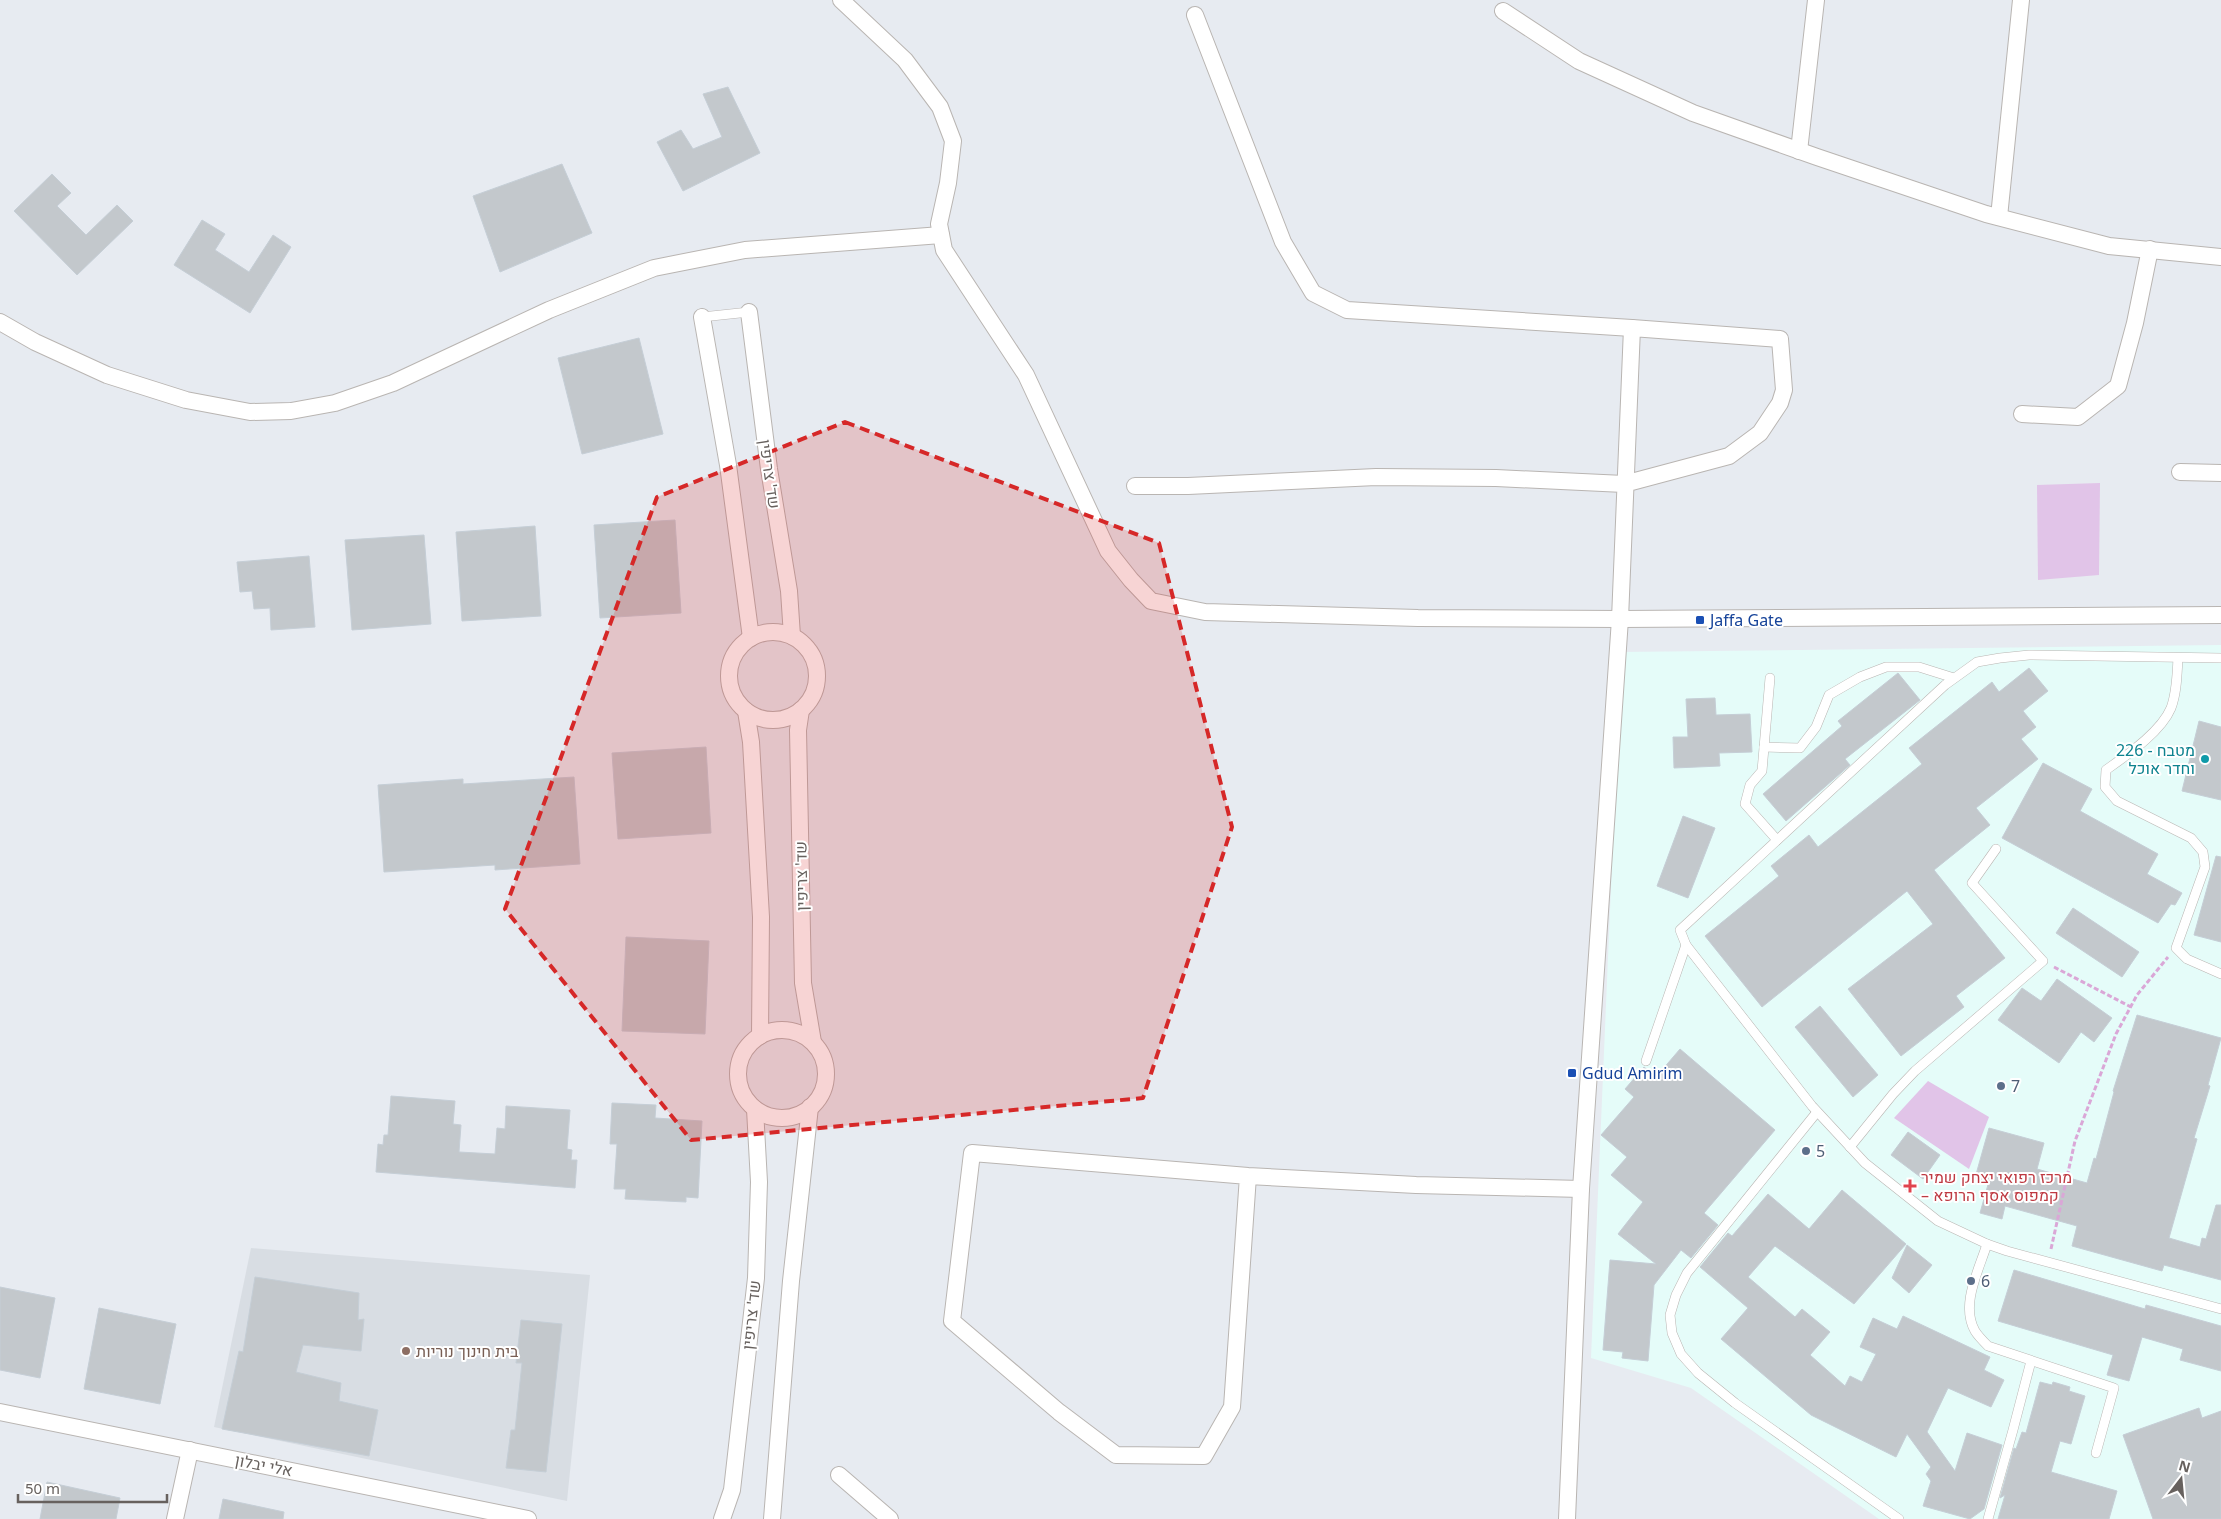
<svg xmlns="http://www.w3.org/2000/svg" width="2221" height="1519" font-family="'Noto Sans',Heebo,sans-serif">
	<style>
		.education { fill: #d8dde3 }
		.medical { fill: #e5fcf9 }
		.green { fill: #e1c4e8 }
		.building { fill: #c3c8cc; stroke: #c5ced6 }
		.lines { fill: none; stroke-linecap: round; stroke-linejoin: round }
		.lane-casing { stroke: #b9b5b2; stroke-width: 10 }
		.street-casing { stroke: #b9b5b2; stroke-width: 18 }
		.path { stroke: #daa7d7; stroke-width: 3; stroke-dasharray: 5 2.5; stroke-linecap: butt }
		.lane { stroke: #fff; stroke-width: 9 }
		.street { stroke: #fff; stroke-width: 16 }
		.marked { fill: #d62828; fill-opacity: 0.2; stroke: #d62828; stroke-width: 4; stroke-dasharray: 10 6; stroke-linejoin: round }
		.transit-dot { fill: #1a4fb4; stroke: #fff; stroke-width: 2 }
		.culture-dot { fill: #0f9aa8; stroke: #fff; stroke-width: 2 }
		.service-dot { fill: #5c6f8a; stroke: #fff; stroke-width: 2 }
		.health-dot { fill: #e0444e; stroke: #fff; stroke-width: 2 }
		.education-dot { fill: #8d6e63; stroke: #fff; stroke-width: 2 }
		.labels { text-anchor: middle; stroke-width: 4; stroke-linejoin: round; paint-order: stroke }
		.street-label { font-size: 16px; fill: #67615e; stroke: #fff }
		.transit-label { font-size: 16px; fill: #164399; stroke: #fff; text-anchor: start }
		.culture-label { font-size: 16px; fill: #0d838f; stroke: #fff; text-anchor: end }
		.service-label { font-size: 16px; fill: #4e5e75; stroke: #fff; text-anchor: start }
		.health-label { font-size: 16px; fill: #be3a42; stroke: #fff; text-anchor: start }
		.education-label { font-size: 16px; fill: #785e54; stroke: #fff; text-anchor: start }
	</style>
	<rect width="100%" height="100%" fill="#e7ebf1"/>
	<path class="education" d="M251 1248 590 1275 567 1501 214 1427Z"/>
	<path class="medical" d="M2221 645V1519H1879L1691 1388 1591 1358 1621 652Z"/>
	<g class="green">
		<path d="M2100 483 2099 575 2038 580 2037 485Z"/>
		<path d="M1928 1081 1989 1117 1969 1169 1894 1118Z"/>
	</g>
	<g class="building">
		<path d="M728 87 760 153 683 191 657 142 681 130 693 149 722 137 703 94Z"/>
		<path d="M562 164 592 233 500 272 473 196Z"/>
		<path d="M52 174 71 193 57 206 86 235 117 205 133 221 77 275 14 211Z"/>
		<path d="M202 220 225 234 215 250 249 272 273 235 291 247 250 313 174 265Z"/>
		<path d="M639 338 663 434 582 454 558 358Z"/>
		<path d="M675 520 681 613 600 618 594 525Z"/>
		<path d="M535 526 541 616 462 621 456 532Z"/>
		<path d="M424 535 431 624 352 630 345 540Z"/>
		<path d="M309 556 315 627 271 630 270 608 254 609 252 591 240 592 237 562Z"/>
		<path d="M2029 668 2048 691 2023 711 2036 727 2021 739 2038 759 1976 808 1990 825 1934 870 2005 958 1956 996 1964 1007 1901 1056 1848 989 1933 924 1907 891 1762 1007 1705 936 1779 876 1771 866 1809 835 1818 847 1922 764 1909 748 1992 682 1999 692Z"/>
		<path d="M1898 673 1920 700 1845 759 1850 765 1786 821 1763 794 1842 726 1838 721Z"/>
		<path d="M1715 698 1716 715 1750 714 1752 752 1719 753 1720 766 1674 768 1673 737H1688L1686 699Z"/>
		<path d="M2199 721 2221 727V800L2182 791Z"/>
		<path d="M706 747 711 833 618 839 612 753Z"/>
		<path d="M2043 763 2092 789 2080 811 2158 854 2147 874 2182 893 2175 905 2171 904 2158 923 2002 838Z"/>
		<path d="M574 777 580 864 495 870V865L384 872 378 785 463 779V784Z"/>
		<path d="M1683 816 1715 828 1688 898 1657 886Z"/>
		<path d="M2216 856 2221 857V942L2194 935Z"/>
		<path d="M2073 908 2139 952 2122 977 2056 933Z"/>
		<path d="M626 937 709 941 705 1034 622 1031Z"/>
		<path d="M2057 979 2112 1018 2094 1042 2081 1032 2059 1063 1998 1020 2022 988 2041 1001Z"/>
		<path d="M1820 1006 1878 1075 1853 1097 1795 1027Z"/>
		<path d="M2137 1015 2221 1038 2208 1085 2210 1086 2194 1138 2197 1139 2169 1238 2200 1247 2202 1238 2206 1239 2216 1205H2221V1280L2164 1265 2162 1271 2072 1246 2077 1226 2005 1206 2002 1219 1980 1213 1989 1181 1975 1178 1989 1128 2044 1143 2037 1169 2087 1183 2094 1158 2096 1159 2114 1092 2113 1091Z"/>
		<path d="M1680 1049 1775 1130 1704 1213 1718 1225 1691 1258 1681 1250 1654 1285 1648 1361 1622 1358 1623 1352 1603 1350 1610 1260 1656 1264 1618 1234 1643 1202 1611 1175 1627 1157 1601 1135 1634 1097 1625 1089 1644 1067 1656 1077Z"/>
		<path d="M391 1096 455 1101 453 1124 461 1125 459 1152 495 1154 497 1128 505 1129 506 1106 570 1110 567 1149 572 1150 571 1160H577L575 1188 376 1172 378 1144 383 1145 384 1135H388Z"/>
		<path d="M612 1103 656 1105 655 1118 702 1121 698 1198 686 1197V1202L625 1199 626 1189H614L617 1144H610Z"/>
		<path d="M1908 1132 1940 1155 1923 1179 1891 1155Z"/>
		<path d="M1842 1190 1906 1244 1854 1304 1775 1246 1748 1277 1795 1317 1802 1309 1830 1332 1810 1355 1845 1386 1850 1376 1862 1382 1876 1354 1860 1347 1873 1318 1897 1329 1903 1316 1990 1357 1984 1370 2004 1380 1991 1407 1948 1388 1927 1432 1955 1471 1967 1433 2002 1445 1984 1509 1970 1519 1923 1506 1931 1481 1926 1474 1931 1467 1907 1434 1896 1457 1811 1415 1721 1339 1748 1308 1700 1267 1728 1233 1732 1236 1768 1194 1809 1229Z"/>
		<path d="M1907 1245 1932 1265 1909 1293 1892 1278Z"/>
		<path d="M2014 1270 2145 1309 2146 1305 2221 1326V1371L2180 1360 2183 1349 2142 1337 2129 1381 2107 1375 2113 1355 1998 1321Z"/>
		<path d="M255 1277 359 1293 358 1320 364 1319 361 1351 303 1345 296 1372 341 1383 339 1401 378 1410 369 1456 222 1429 239 1351 243 1352Z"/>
		<path d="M0 1287 55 1298 40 1378 0 1370Z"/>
		<path d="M99 1308 176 1324 160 1404 84 1389Z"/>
		<path d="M521 1320 562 1324 546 1472 506 1468 511 1430H515L522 1363H516Z"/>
		<path d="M2040 1382 2052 1385 2053 1382 2070 1387 2069 1391 2085 1396 2071 1444 2060 1441 2051 1472 2117 1491 2109 1519H1998L2005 1495 2000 1498 2014 1448 2016 1449 2022 1432 2026 1433Z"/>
		<path d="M2199 1408 2202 1418 2221 1411V1519H2153L2123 1435Z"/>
		<path d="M47 1482 120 1498 116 1519H40Z"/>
		<path d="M223 1499 284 1512 283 1519H219Z"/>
	</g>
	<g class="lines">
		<g class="lane-casing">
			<g id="lane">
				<path d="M702 317 749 312"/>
				<path d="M2178 658C2177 674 2177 692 2171 708 2161 732 2127 755 2106 770L2105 787 2117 801 2191 838 2203 852 2205 867 2176 948 2187 959 2221 974"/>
				<path d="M2221 658 2029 655 2000 658 1977 662 1945 685 1680 930 1686 945 1812 1106 1865 1163 1938 1221 1987 1244 2007 1251 2221 1309"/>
				<path d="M1770 678 1762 771 1750 785 1745 804 1777 840"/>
				<path d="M1764 747 1800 748 1816 727 1829 695 1860 677 1886 667H1919L1954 678"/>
				<path d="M1646 1061 1686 945"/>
				<path d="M1817 1112 1687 1273 1676 1295 1670 1315 1672 1333 1681 1354 1698 1373 1735 1403 1899 1519"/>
				<path d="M1850 1147 1893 1094 1915 1071 2043 961 1972 883 1996 849"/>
				<path d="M1987 1244C1979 1270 1960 1305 1975 1331 1978 1336 1984 1342 1988 1346L2114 1388 2096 1453"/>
				<path d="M1988 1519 2013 1430 2031 1361"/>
			</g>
		</g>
		<g class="street-casing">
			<g id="street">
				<path d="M841 0 905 60 940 107 953 141 948 183 939 224 944 250 1026 375 1108 551 1131 580 1151 601 1205 612 1418 618 1620 619 2221 615"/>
				<path d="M1503 11 1579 61 1693 113 1817 157 1986 214 2109 246 2221 257"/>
				<path d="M1195 15 1283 242 1313 293 1347 310 1632 328"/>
				<path d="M1799 151 1816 0"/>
				<path d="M1999 217 2021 0"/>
				<path d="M749 312 769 469 789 591 792 636"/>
				<path d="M702 317 728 465 751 638"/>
				<path d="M0 322 35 342 107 375 186 400 250 412 291 411 335 403 393 383 549 310 654 268 745 250 941 235"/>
				<path d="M2022 414 2078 417 2118 386 2135 323 2150 249"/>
				<path d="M2180 472 2221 473"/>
				<path d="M1135 486H1188L1376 477 1496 478 1624 484 1729 456 1760 433 1780 403 1784 390 1780 339 1632 328 1620 619 1581 1189 1567 1519"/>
				<circle cx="773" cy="676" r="44"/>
				<path d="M801 710 798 730 803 983 813 1042"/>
				<path d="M746 711 751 742 761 917 760 1036"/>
				<circle cx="782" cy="1074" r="44"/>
				<path d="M1248 1176 1232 1407 1204 1456 1116 1455 1059 1412 952 1321 972 1153 1248 1176 1416 1185 1581 1189"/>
				<path d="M0 1412 528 1519"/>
				<path d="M839 1475 890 1519"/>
				<path d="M175 1519 190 1450"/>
				<path d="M722 1519 732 1490 756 1278 759 1182 755 1109"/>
				<path d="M772 1519 791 1281 810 1107"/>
			</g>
		</g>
		<g class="path">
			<path d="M2054 967 2131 1007"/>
			<path d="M2051 1249 2075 1141 2116 1034 2137 995 2168 957"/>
		</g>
		<use href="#lane" class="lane"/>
		<use href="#street" class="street"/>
	</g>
	<path class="marked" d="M845 422 1159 543 1232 827 1143 1098 691 1140 505 909 657 497Z"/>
	<g class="transit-dot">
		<rect x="1695" y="615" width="10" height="10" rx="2.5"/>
		<rect x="1567" y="1068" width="10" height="10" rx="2.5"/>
	</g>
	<circle class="culture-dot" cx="2205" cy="759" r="5"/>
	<g class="service-dot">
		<circle cx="2001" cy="1086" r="5"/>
		<circle cx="1806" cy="1151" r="5"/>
		<circle cx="1971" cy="1281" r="5"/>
	</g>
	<path class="health-dot" d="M1907.5 1178.5h5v5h5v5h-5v5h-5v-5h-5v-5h5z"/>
	<circle class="education-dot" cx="406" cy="1351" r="5"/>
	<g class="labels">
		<g class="street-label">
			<text transform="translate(770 474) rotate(82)" y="6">שד' צריפין</text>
			<text transform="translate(801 876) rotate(-91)" y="6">שד' צריפין</text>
			<text transform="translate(751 1315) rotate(-84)" y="6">שד' צריפין</text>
			<text transform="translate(264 1465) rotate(11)" y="6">אלי יבלון</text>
		</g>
		<g class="transit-label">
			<text x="1710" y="626">Jaffa Gate</text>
			<text x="1582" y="1079">Gdud Amirim</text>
		</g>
		<g class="culture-label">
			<text x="2195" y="756">226 - מטבח<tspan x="2195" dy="18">וחדר אוכל</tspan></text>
		</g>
		<g class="service-label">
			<text x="2011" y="1092">7</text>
			<text x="1816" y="1157">5</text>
			<text x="1981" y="1287">6</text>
		</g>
		<g class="health-label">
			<text x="1921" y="1183">מרכז רפואי יצחק שמיר<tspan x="1921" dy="18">– קמפוס אסף הרופא</tspan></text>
		</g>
		<g class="education-label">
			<text x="416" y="1357">בית חינוך נוריות</text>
		</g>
	</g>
	<g transform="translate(2181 1479) rotate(16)" stroke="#ffffff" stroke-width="4" paint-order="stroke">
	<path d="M0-4L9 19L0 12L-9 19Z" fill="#67615e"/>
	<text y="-8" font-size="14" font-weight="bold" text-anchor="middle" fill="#67615e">N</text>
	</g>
	<path d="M18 1494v8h149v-8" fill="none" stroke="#67615e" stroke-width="2.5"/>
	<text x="25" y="1494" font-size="15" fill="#67615e" stroke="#ffffff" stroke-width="4" paint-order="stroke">50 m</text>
</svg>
